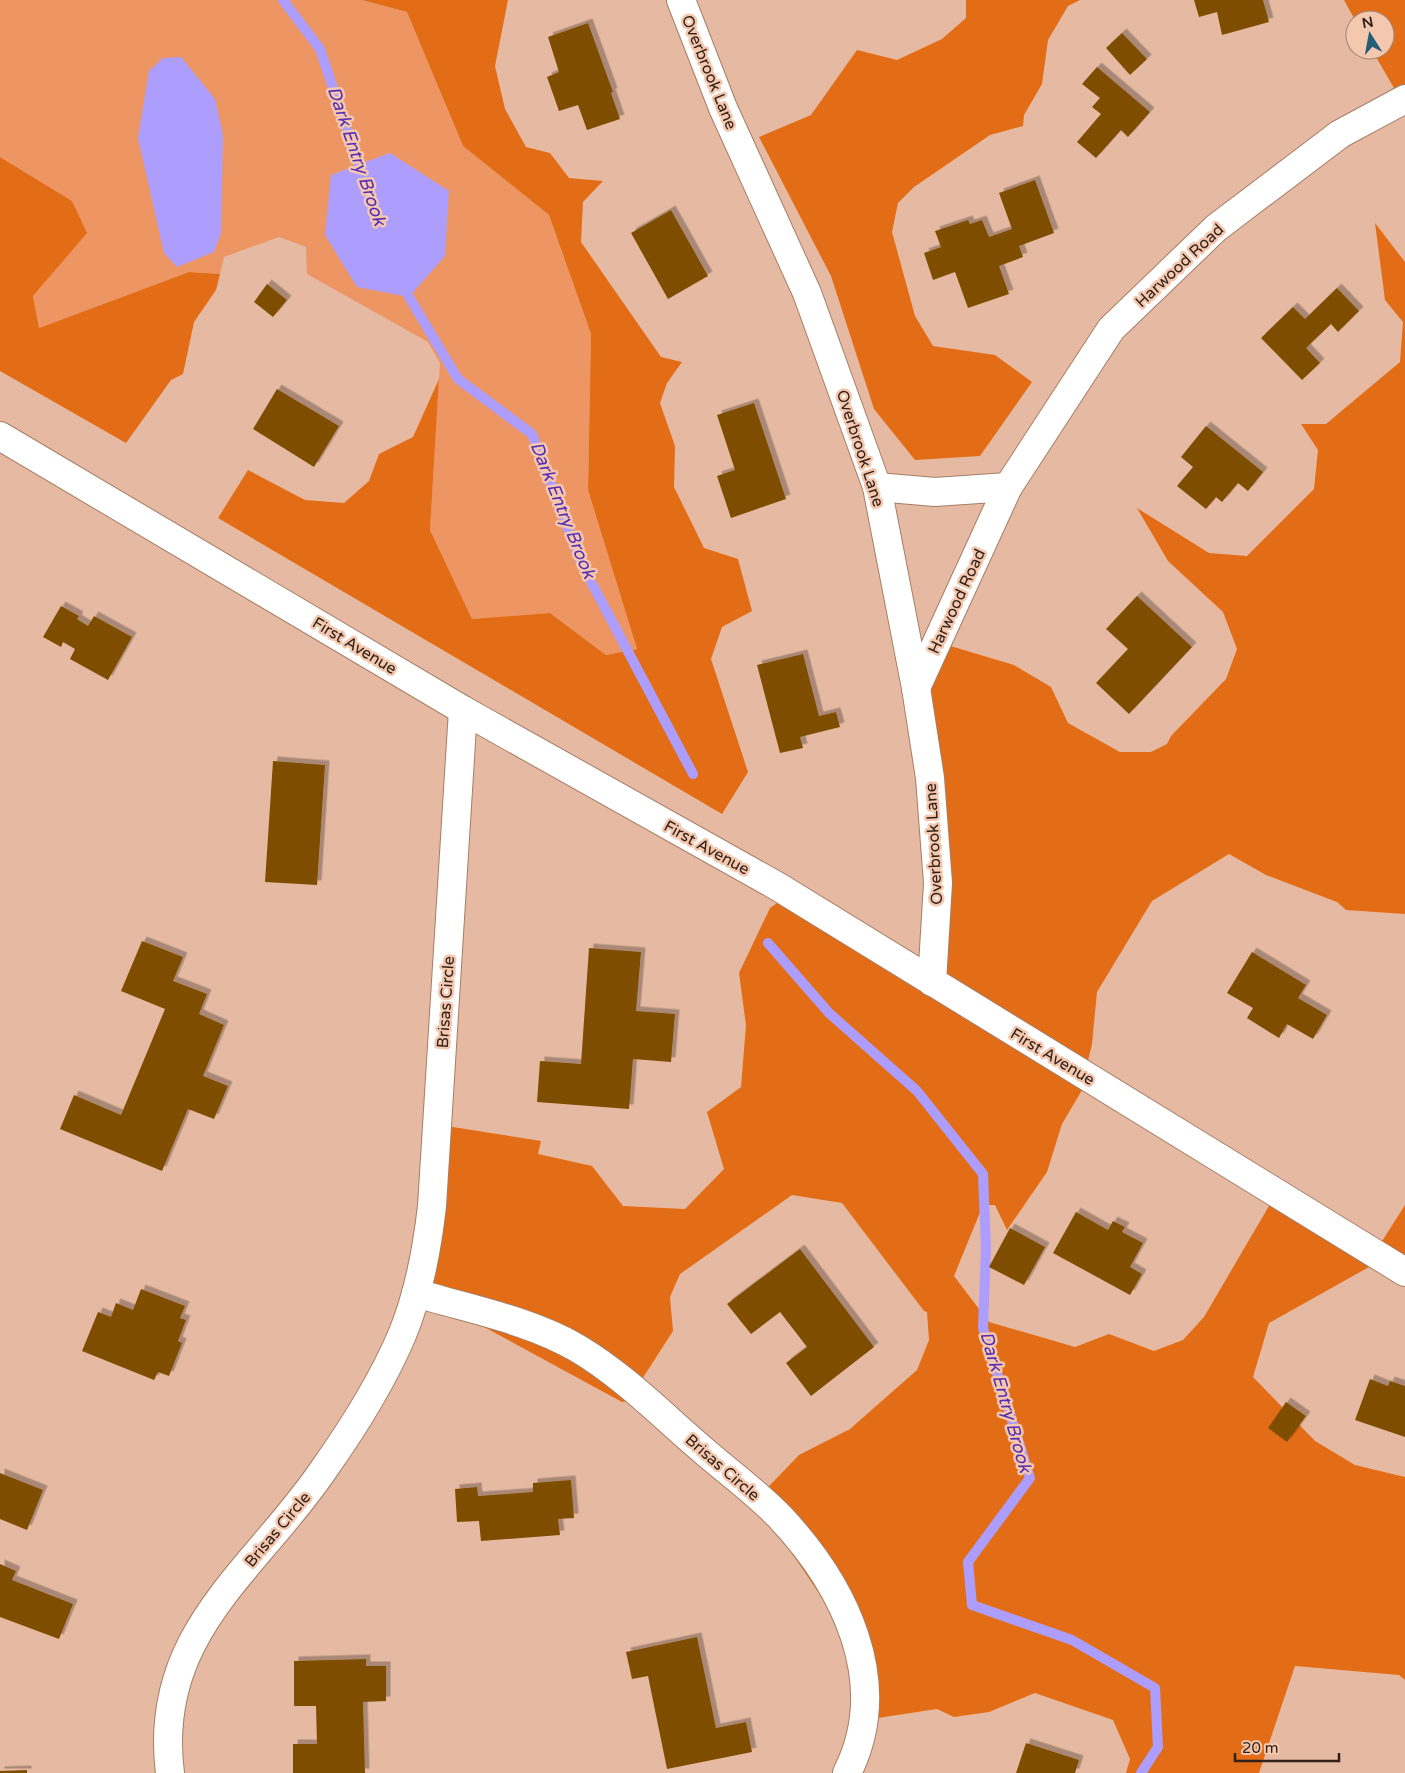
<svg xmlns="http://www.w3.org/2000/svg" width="1405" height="1773" font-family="'Varela Round',sans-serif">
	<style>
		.green { fill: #ed9664; fill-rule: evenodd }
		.forest { fill: #e26d16 }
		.water { fill: #ad9efd }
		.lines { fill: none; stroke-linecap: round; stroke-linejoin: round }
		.stream { stroke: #ad9efd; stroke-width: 10 }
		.building { fill: #7e4e01; filter: url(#shadow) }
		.minor-casing { stroke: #a67d66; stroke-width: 30 }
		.major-casing { stroke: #a67d66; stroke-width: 30 }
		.minor { stroke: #fff; stroke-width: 28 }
		.major { stroke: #fff; stroke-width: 28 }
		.labels { text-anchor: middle; stroke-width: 5; stroke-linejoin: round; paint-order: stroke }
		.street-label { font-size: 16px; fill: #322118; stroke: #f4c7af }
		.water-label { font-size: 18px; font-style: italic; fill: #572db5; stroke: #f4c7af }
	</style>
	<defs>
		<filter id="shadow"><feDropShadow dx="4.5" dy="-4.5" stdDeviation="0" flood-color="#0004"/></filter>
	</defs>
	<rect width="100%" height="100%" fill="#e6baa2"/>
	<path class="green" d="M0 0H362L407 12 463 146 549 215 591 334 588 490 637 649 606 655 550 613 472 619 430 530 440 363 428 342 307 274 306 247 279 237 224 257 220 274 189 272 39 328 33 296 86 233 72 201 0 157ZM390 153 409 297 331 175Z"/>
	<g class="forest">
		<path d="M362 0H508L495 66 505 109 526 147 550 153 569 178 603 181 583 202 581 242 661 357 682 362 667 383 660 403 675 446 674 487 704 548 738 559 752 611 722 627 711 659 748 772 722 814 218 518 248 470 305 500 344 503 369 481 379 454 413 437 439 379 430 530 472 619 550 613 606 655 637 649 588 490 591 334 549 215 463 146 407 12Z"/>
		<path d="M966 0H1080L1068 6 1048 40 1042 84 1024 115 1023 126 990 135 914 187 898 203 892 232 915 316 933 346 995 355 1032 382 980 456 915 460 874 409 831 276 759 137 811 115 857 50 897 60 942 39 966 18Z"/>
		<path d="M1344 0H1405V107L1372 50H1385V20H1355Z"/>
		<path d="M0 157 72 201 87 233 33 296 39 328 189 272 220 274 216 290 194 322 183 374 171 380 126 443 0 371Z"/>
		<path d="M1375 223 1405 262V914L1346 910 1337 902 1266 875 1229 854 1152 901 1097 992 1092 1044 1083 1082 1085 1085 1062 1124 1047 1172 1007 1230 995 1205H983L954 1276 989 1322 1075 1347 1109 1334 1154 1351 1183 1340 1204 1317 1273 1199 1379 1246 1405 1205V1270L1385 1258 1269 1323 1253 1377 1315 1441 1355 1465 1405 1477V1680L1399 1675 1295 1666 1259 1773H1126L1130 1759 1113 1720 1035 1693 989 1712 954 1717 937 1709 858 1721 846 1650 835 1617 785 1543 752 1504 799 1455 850 1429 917 1370 929 1340 927 1312 924 1311 842 1203 792 1195 680 1274 670 1297 673 1331 628 1401 622 1402 429 1297 440 1125 541 1141 538 1154 592 1166 623 1206 685 1209 724 1169 707 1112 741 1087 746 1025 739 973 770 908 780 901 914 981 940 917 906 655 947 645 1014 665 1051 687 1068 723 1120 752H1151L1167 744 1171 736 1226 679 1237 649 1223 612 1168 561 1137 508 1209 553 1247 556 1314 489 1318 450 1301 424H1326L1400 362 1403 322 1385 300Z"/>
	</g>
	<g class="water">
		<path d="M181 57 215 99 223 135 221 233 214 252 177 267 164 253 138 138 149 71 163 58Z"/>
		<path d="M390 153 449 191 445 256 409 297 357 287 325 235 331 175Z"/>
	</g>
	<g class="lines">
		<g class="stream">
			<path d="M283 0 320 49 363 177"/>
			<path d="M404 284 409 297 458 379 532 434 581 563 693 774"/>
			<path d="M768 943 829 1013 917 1091 983 1174 986 1248 983 1328 1030 1478 968 1562 972 1605 1072 1640 1155 1688 1158 1747 1141 1773"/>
		</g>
	</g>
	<g class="building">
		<path d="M1194 0H1263L1269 22 1222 35 1217 12 1199 17Z"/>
		<path d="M588 23 613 92 611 93 620 119 587 130 578 105 559 111 547 77 559 72 548 37Z"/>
		<path d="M1122 33 1147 59 1130 75 1106 48Z"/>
		<path d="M1097 67 1150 112 1128 137 1121 130 1096 158 1077 142 1101 114 1092 107 1100 98 1082 84Z"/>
		<path d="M1035 180 1054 233 1019 246 1023 257 999 266 1009 294 968 308 955 272 933 280 924 253 941 247 935 231 968 220 970 224 982 220 989 237 1012 229 999 193Z"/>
		<path d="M671 210 708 276 668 299 631 233Z"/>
		<path d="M267 284 287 300 273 317 254 302Z"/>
		<path d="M1337 288 1359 311 1338 332 1331 324 1306 348 1320 363 1302 380 1261 338 1293 307 1305 319Z"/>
		<path d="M277 389 339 426 314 467 253 429Z"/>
		<path d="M754 403 786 499 731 518 717 476 735 470 717 415Z"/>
		<path d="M1206 426 1263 472 1248 491 1238 483 1222 502 1216 497 1206 509 1177 486 1193 467 1181 457Z"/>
		<path d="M1137 596 1192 647 1129 714 1096 683 1128 649 1106 629Z"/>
		<path d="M61 606 79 616 77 619 88 626 94 616 132 637 108 680 70 659 75 649 63 642 61 647 43 637Z"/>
		<path d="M803 654 819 716 836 712 840 727 800 737 803 748 780 753 757 665Z"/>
		<path d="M273 761 325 765 317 885 265 882Z"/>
		<path d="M142 941 183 957 173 981 207 994 199 1014 224 1025 203 1076 228 1086 214 1119 188 1109 162 1171 60 1129 74 1095 121 1115 165 1009 121 991Z"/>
		<path d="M589 948 641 952 636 1011 675 1014 671 1062 633 1059 629 1109 537 1102 540 1061 581 1064Z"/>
		<path d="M1252 952 1306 985 1298 998 1327 1015 1313 1039 1287 1024 1279 1038 1247 1018 1253 1008 1227 993Z"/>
		<path d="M1076 1212 1108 1230 1113 1221 1125 1227 1122 1232 1143 1243 1130 1267 1142 1274 1130 1295 1053 1253Z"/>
		<path d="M1010 1228 1045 1247 1024 1285 989 1267Z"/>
		<path d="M800 1249 874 1347 811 1396 786 1363 807 1347 780 1312 751 1334 727 1304Z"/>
		<path d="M141 1289 185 1306 180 1318 186 1320 178 1341 182 1343 169 1376 158 1372 154 1380 82 1351 98 1312 111 1317 116 1303 133 1310Z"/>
		<path d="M1370 1379 1388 1386 1390 1381 1405 1386V1437L1355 1420Z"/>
		<path d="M1286 1402 1306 1416 1287 1442 1268 1428Z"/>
		<path d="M0 1473 43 1490 27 1530 0 1519Z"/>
		<path d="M571 1480 574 1518 558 1519 560 1535 481 1541 479 1521 457 1522 455 1489 477 1487 478 1496 533 1492V1483Z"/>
		<path d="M0 1564 16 1571 12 1580 73 1604 59 1639 0 1617Z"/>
		<path d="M697 1637 716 1728 746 1722 752 1752 667 1769 648 1676 632 1679 626 1652Z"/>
		<path d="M366 1659V1666H386V1701L363 1702 365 1773H293V1744H317L316 1706H294V1661Z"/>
		<path d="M1026 1743 1079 1760 1075 1773H1016Z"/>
		<path d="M27 1770V1773H0V1771Z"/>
	</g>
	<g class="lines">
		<g class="minor-casing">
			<g id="minor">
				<path d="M681 0 723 108 807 293 877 487 916 688 930 778 938 883 932 982"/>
				<path d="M877 487 935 492 1008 487"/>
				<path d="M916 688 1008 487 1111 329 1216 228 1340 134 1405 99"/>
				<path d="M416 1293C469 1309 529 1320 577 1348 621 1374 659 1412 697 1445 724 1469 755 1491 780 1517 844 1585 893 1682 847 1773"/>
				<path d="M170 1773C152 1633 255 1571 324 1469 353 1428 382 1382 402 1335 419 1294 427 1250 432 1206L463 710"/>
			</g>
		</g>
		<g class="major-casing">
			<path id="major" d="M0 436 463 710 777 886 1405 1272"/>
		</g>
		<use href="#minor" class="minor"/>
		<use href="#major" class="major"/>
	</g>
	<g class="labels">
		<g class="street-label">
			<text transform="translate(710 72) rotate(68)" y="6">Overbrook Lane</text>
			<text transform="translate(1179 265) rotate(-43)" y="6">Harwood Road</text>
			<text transform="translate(861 448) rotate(72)" y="6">Overbrook Lane</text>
			<text transform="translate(956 601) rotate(-65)" y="6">Harwood Road</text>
			<text transform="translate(355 645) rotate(31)" y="6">First Avenue</text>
			<text transform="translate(933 844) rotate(-93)" y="6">Overbrook Lane</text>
			<text transform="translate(707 847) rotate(29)" y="6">First Avenue</text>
			<text transform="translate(445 1002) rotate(-86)" y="6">Brisas Circle</text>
			<text transform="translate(1053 1056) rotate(31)" y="6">First Avenue</text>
			<text transform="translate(723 1467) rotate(41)" y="6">Brisas Circle</text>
			<text transform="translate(277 1529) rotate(-50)" y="6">Brisas Circle</text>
		</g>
		<g class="water-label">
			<text transform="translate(357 156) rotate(71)" y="6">Dark Entry Brook</text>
			<text transform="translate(563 510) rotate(68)" y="6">Dark Entry Brook</text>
			<text transform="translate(1006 1402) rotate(74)" y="6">Dark Entry Brook</text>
		</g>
	</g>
	<g transform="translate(1370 35) rotate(349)"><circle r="24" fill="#f4c7af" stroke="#a68573"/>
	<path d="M0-4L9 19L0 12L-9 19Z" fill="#235d76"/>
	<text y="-8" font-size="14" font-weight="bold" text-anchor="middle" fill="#322118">N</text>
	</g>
	<path d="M1235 1753v8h104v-8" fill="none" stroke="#322118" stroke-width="2.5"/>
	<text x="1242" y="1753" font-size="15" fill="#322118" stroke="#f4c7af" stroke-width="4" paint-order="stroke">20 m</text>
</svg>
